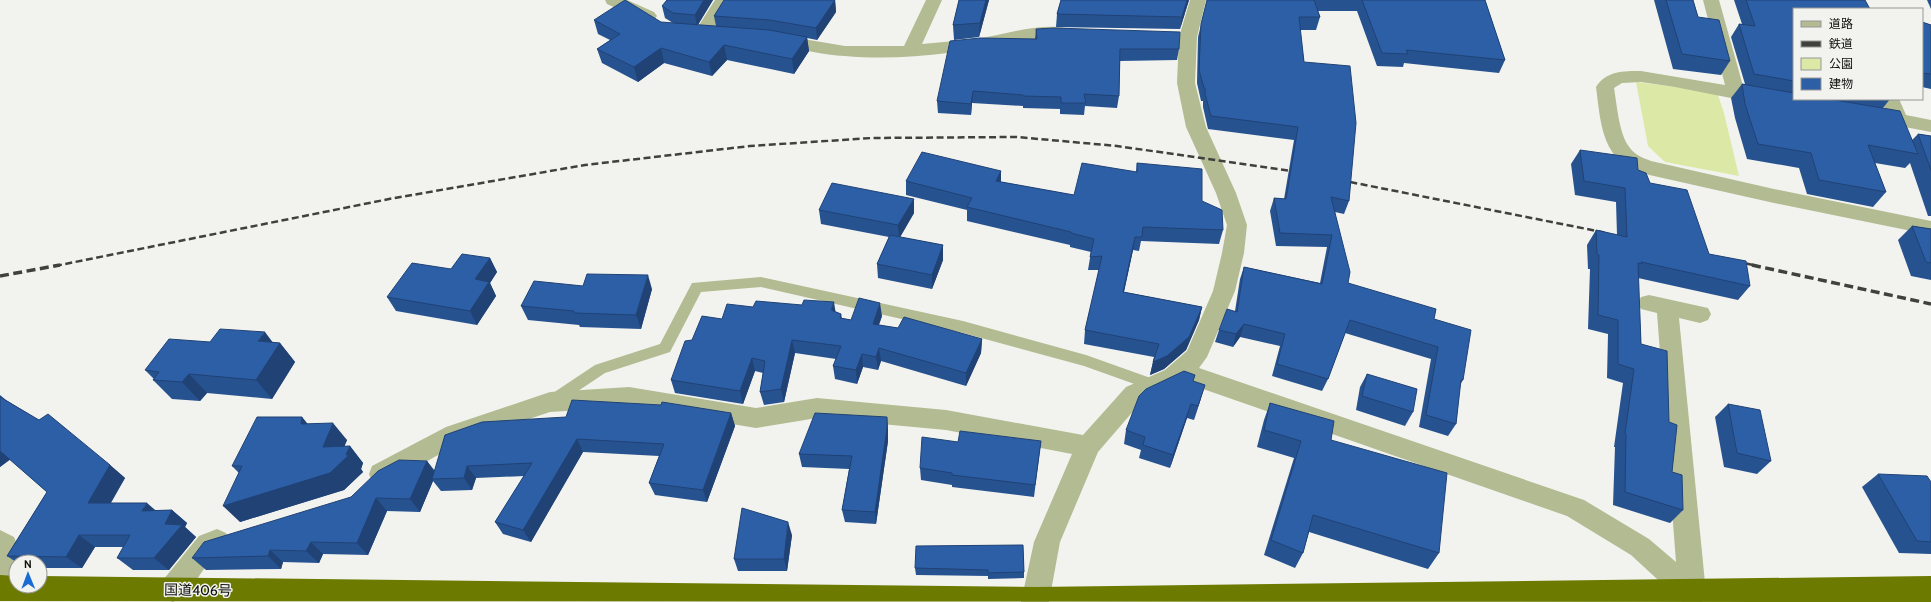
<svg xmlns="http://www.w3.org/2000/svg" width="1931" height="602" font-family="Cabin,'Noto Sans JP',sans-serif">
	<style>
		.green { fill: #dce9a6 }
		.lines { fill: none; stroke-linecap: round; stroke-linejoin: round }
		.lane { fill: #b3bb92; fill-rule: evenodd }
		.street { fill: #b3bb92; fill-rule: evenodd }
		.highway { fill: #6c7a00; fill-rule: evenodd }
		.rail-far1 { stroke: #40403d; stroke-width: 2.5; stroke-dasharray: 7 3.5; stroke-linecap: butt }
		.rail { stroke: #40403d; stroke-width: 3.5; stroke-dasharray: 9 4.5; stroke-linecap: butt }
		.wall { fill: #275290 }
		.shaded-wall { fill: #204275 }
		.building { fill: #2d5fa7; stroke: #204275 }
		.labels { text-anchor: middle; stroke-width: 3; stroke-linejoin: round; paint-order: stroke }
		.near-street-label { font-size: 14px; fill: #0e0e0c; stroke: #f2f3ee }
	</style>
	<rect width="100%" height="100%" fill="#f2f3ee"/>
	<path class="green" d="M1636 82 1717 92 1724 113 1739 176 1665 162 1648 146Z"/>
	<g class="lines">
		<path class="lane" d="M761 277 963 321 1086 355 1159 381 1161 385 1159 389 1154 391 1084 366 963 333 761 287 701 292 670 352 605 373 557 405 552 407 547 405 544 401 547 397 595 365 660 344 692 283Z"/>
		<g class="street">
			<path d="M605 0H627L654 12 657 16 654 20 648 21 642 20 607 4Z"/>
			<path d="M715 0H731L709 37 703 38 697 37 694 33Z"/>
			<path d="M926 0H942L922 44C940 42 959 41 977 39 1007 34 1041 22 1071 29L1074 33 1071 37C1059 40 1047 37 1035 39 974 50 908 62 845 56 823 55 801 49 779 45L773 44 770 40 773 36 779 35 845 46H904Z"/>
			<path d="M1190 0H1206L1197 37 1195 83 1206 127 1236 193 1247 225 1244 253 1235 291 1207 357 1199 368 1584 500 1649 539 1676 562 1657 313 1641 309 1638 303 1641 297 1649 295 1708 308 1711 314 1708 320 1700 323 1679 318 1706 593 1702 602H1682L1631 555 1567 516 1183 382 1142 401 1098 452 1060 542 1049 602H1021L1034 542 1072 454 946 430 817 418 756 428 629 407 550 412 463 441 390 482 381 485 372 482 369 474 372 466 446 427 550 392 629 387 756 408 817 398 946 410 1083 435 1126 387 1165 370 1187 351 1213 291 1222 253 1227 225 1216 193 1186 127 1177 83 1179 37Z"/>
			<path d="M1703 0H1719L1745 93 1743 97 1736 99 1675 87 1641 82 1622 83 1614 88C1617 105 1619 135 1630 148 1635 155 1643 158 1651 161L1774 189 1931 221V235L1774 203 1645 174C1602 162 1601 125 1596 87 1606 71 1623 71 1641 71L1725 85Z"/>
			<path d="M1881 99H1899L1906 115 1931 120V132L1868 120 1866 116 1868 112 1875 110 1886 112Z"/>
			<path d="M217 529 226 533 230 541 226 549C202 559 197 592 173 602L163 598 160 589 163 580 199 536Z"/>
			<path d="M0 530 14 537C21 551 16 571 9 585L0 588Z"/>
		</g>
		<path class="highway" d="M0 575 16 576V586H40V576L1035 587 1931 576V602L0 601Z"/>
		<g class="rail-far1">
			<path d="M1340 180 1607 233"/>
			<path d="M1736 261 1757 266"/>
			<path d="M55 266 389 199 585 165 750 146 872 138 1017 137 1117 146 1299 172"/>
		</g>
		<g class="rail">
			<path d="M1752 265 1931 304"/>
			<path d="M0 276 60 265"/>
		</g>
	</g>
	<g class="wall">
		<path d="M667 0H713L698 25 716 26 714 16 835 0 836 12 817 40 807 38 809 51 794 74 727 60 712 76 664 63 638 82 602 63 597 49 610 40 598 34 594 20 673 23 665 18 662 6Z"/>
		<path d="M959 0H989L979 37 954 40 953 25Z"/>
		<path d="M1061 0H1189L1180 29 1056 27 1057 14Z"/>
		<path d="M1207 0H1485L1505 60 1499 73 1404 63 1403 67 1377 66 1357 11H1318L1320 17 1316 30H1300L1304 62 1349 201 1344 214 1335 212 1348 283 1434 319 1463 380 1460 385 1456 424 1448 436 1419 427 1431 359 1345 333 1328 379 1322 391 1272 376 1280 346 1240 337 1233 347 1215 342 1219 330 1235 311 1240 279 1244 267 1320 283 1327 247 1276 246 1270 211 1274 198 1284 199 1294 140 1208 129 1203 107V101H1201L1197 83 1198 37Z"/>
		<path d="M1654 0H1693L1698 17 1730 61 1721 75 1673 69Z"/>
		<path d="M1734 0H1865L1794 9V99H1890L1883 108 1912 140 1918 134 1931 136V216H1928L1910 163 1905 168 1875 163 1886 192 1873 207 1807 194 1799 168 1747 159 1735 118 1731 98 1742 84H1745L1731 37 1739 24H1742Z"/>
		<path d="M1927 0H1931V9Z"/>
		<path d="M1922 22 1931 25V89L1922 87Z"/>
		<path d="M1036 29 1179 49 1177 60 1120 61 1119 96 1117 108 1085 106 1084 115 1060 114V109L1023 108V106L972 103 971 115 938 113 937 101 1035 39Z"/>
		<path d="M1580 150 1638 170 1709 254 1750 286 1738 300 1638 278 1641 344 1669 422 1672 472 1683 510 1670 523 1613 505 1615 447H1614L1623 383 1607 378 1608 334 1588 329 1590 269H1588L1587 245 1596 230 1617 235 1616 202 1575 195 1571 164Z"/>
		<path d="M1137 163 1202 201 1223 230 1219 244 1141 241 1139 251 1133 250 1124 292 1202 307 1199 320 1186 350 1164 369 1150 375 1153 362 1154 357 1084 344 1085 330 1099 270H1088L1091 252 1070 247V245L967 221V210L906 195V181L1001 171V182L1074 195 1136 172Z"/>
		<path d="M914 199V213L900 237 943 245V260L932 289 878 278 877 264 889 237 821 224 819 210Z"/>
		<path d="M1912 226 1931 229V280L1911 276 1898 240Z"/>
		<path d="M490 258 497 272 490 283 496 296 477 325 396 311 387 297 451 269Z"/>
		<path d="M583 286 652 289 641 329 580 327 579 325 528 320 521 306Z"/>
		<path d="M753 307 836 312 841 314 842 318 851 320 882 316 879 325 898 328 982 339 981 353 966 386 881 361 878 370 863 367 857 384 835 379 833 366 836 359 795 353 784 402 764 405 760 392 763 373 755 371 743 404 675 393 671 380 692 340 722 319Z"/>
		<path d="M210 342H273L280 343 295 362 272 399 207 393 200 401 172 399 153 380 154 379 145 370Z"/>
		<path d="M1367 374 1413 412 1405 426 1356 410 1360 387Z"/>
		<path d="M1194 381 1201 398 1194 420 1187 418 1170 468 1139 458 1141 450 1124 444 1126 430Z"/>
		<path d="M0 395 6 400 110 465 125 478 111 503 156 511 172 510 187 523 185 527 196 537 169 570H133L117 558 124 547H95L82 568H40V562H16L7 556 47 492 10 459 0 467Z"/>
		<path d="M1270 403 1331 440 1439 553 1428 569 1309 532 1303 553 1295 568 1264 555 1294 458 1257 447 1264 420Z"/>
		<path d="M1728 404 1771 461 1757 474 1724 467 1715 417Z"/>
		<path d="M731 413 735 426 707 502 655 495 649 483 659 456 583 452 531 542 503 534 495 522 524 476 476 478 472 490 441 491 433 481 420 512 387 511 368 555 323 554 319 563 283 562 281 569 206 570 192 558 351 497 427 461 435 471 445 435Z"/>
		<path d="M302 417 307 424 347 440 344 447 350 446 363 463 361 469 363 472 344 490 240 522 239 473 232 466Z"/>
		<path d="M887 417 888 430V441L876 524 845 522 842 510 849 469 802 467 799 454Z"/>
		<path d="M1041 441 1034 497 952 487V485L921 480 920 468 958 442Z"/>
		<path d="M1878 474 1931 482V554L1899 553 1862 487Z"/>
		<path d="M792 535 787 571H738L734 559Z"/>
		<path d="M1023 545 1024 572V578L988 579V576L916 575 915 568Z"/>
	</g>
	<g class="shaded-wall">
		<path d="M704 0H713L697 26 695 15Z"/>
		<path d="M835 0 836 12 817 40 816 28Z"/>
		<path d="M986 0H989L979 37 980 23Z"/>
		<path d="M1187 0H1189L1180 29 1182 17Z"/>
		<path d="M807 37 809 51 794 74 792 59Z"/>
		<path d="M724 45 727 60 712 76 709 62Z"/>
		<path d="M661 48 664 63 638 82 634 67Z"/>
		<path d="M973 91 971 115V104Z"/>
		<path d="M1001 171V185L996 181Z"/>
		<path d="M914 199V213L899 239 898 225Z"/>
		<path d="M1135 237 1133 250 1121 305 1123 292Z"/>
		<path d="M943 245V260L932 289V275Z"/>
		<path d="M490 258 497 272 490 283 496 296 477 325 470 311 475 279Z"/>
		<path d="M648 275 652 289 641 329 636 315Z"/>
		<path d="M834 302 836 315 831 310Z"/>
		<path d="M880 303 882 316 874 337 873 324Z"/>
		<path d="M1202 307 1199 320 1186 350 1164 369 1150 375 1153 362Z"/>
		<path d="M1244 324 1240 337 1233 347 1236 334Z"/>
		<path d="M265 332 277 348 280 343 295 362 272 399 256 380 258 341Z"/>
		<path d="M982 339 981 353 966 386V373Z"/>
		<path d="M792 340 795 353 784 402 781 389Z"/>
		<path d="M879 348 881 361 878 370 876 357Z"/>
		<path d="M862 354 863 367 857 384 856 370Z"/>
		<path d="M752 358 755 371 743 404 740 391Z"/>
		<path d="M189 374 207 393 200 401 182 382Z"/>
		<path d="M1205 385 1201 398 1194 420 1198 406Z"/>
		<path d="M1191 404 1187 418 1170 468 1173 455Z"/>
		<path d="M731 413 735 426 707 502 703 490Z"/>
		<path d="M302 417 316 434 301 424Z"/>
		<path d="M887 417 888 430V441L876 524 875 512Z"/>
		<path d="M333 423 347 440 337 464 323 447Z"/>
		<path d="M577 439 583 452 531 542 523 530Z"/>
		<path d="M350 446 363 463 361 469 363 472 344 490 240 522 223 506 346 455Z"/>
		<path d="M0 450 11 459 0 467Z"/>
		<path d="M427 461 436 474 432 479 433 481 420 512 410 499Z"/>
		<path d="M110 465 125 478 103 515 88 503Z"/>
		<path d="M467 466 476 478 472 490 464 478Z"/>
		<path d="M376 498 387 511 368 555 357 543Z"/>
		<path d="M147 503 161 515 142 511Z"/>
		<path d="M172 510 187 523 185 527 196 537 169 570 154 558 165 524Z"/>
		<path d="M788 522 792 535 787 571 784 559Z"/>
		<path d="M79 535 95 547 82 568 66 557Z"/>
		<path d="M311 542 323 554 319 563 306 551Z"/>
		<path d="M270 550 283 562 281 569 268 556Z"/>
	</g>
	<g class="building">
		<path d="M625 0 661 22 769 30 807 37 792 59 724 45 709 62 661 48 634 67 597 49 620 34 594 20Z"/>
		<path d="M667 0H704L695 15 673 13 662 6Z"/>
		<path d="M724 0H835L816 28 770 20 714 16Z"/>
		<path d="M959 0H986L980 23 953 25Z"/>
		<path d="M1061 0H1187L1182 17 1057 14Z"/>
		<path d="M1207 0H1314L1320 17H1299L1304 62 1350 66 1356 123 1349 201 1331 197 1350 272 1348 283 1436 309 1434 319 1471 330 1463 380H1461L1456 424 1426 415 1438 347 1350 320 1328 379 1277 364 1285 334 1244 324 1236 334 1219 330 1227 309 1237 312 1244 267 1322 284 1332 235 1280 233 1274 198 1286 199 1298 127 1211 116 1205 94V88H1204L1199 70 1201 24Z"/>
		<path d="M1362 0H1485L1505 60 1406 50 1408 54 1382 53Z"/>
		<path d="M1666 0H1693L1698 17 1719 20 1730 61 1682 54Z"/>
		<path d="M1746 0H1865L1870 9H1794V81L1754 74 1739 24 1755 26Z"/>
		<path d="M1922 22 1931 25V74L1922 73Z"/>
		<path d="M1054 28 1180 32 1179 49H1120L1119 96 1084 94 1086 103H1061V97L1023 96V95L973 91 971 104 937 101 950 41 980 38 1037 39 1036 29Z"/>
		<path d="M1742 84 1794 93V99H1829L1900 111 1918 154 1868 145 1886 192 1819 180 1811 153 1758 144 1745 104Z"/>
		<path d="M1918 134 1931 136V170Z"/>
		<path d="M1580 150 1637 158 1638 170 1646 173 1650 183 1687 190 1709 254 1746 261 1750 286 1641 262 1642 264 1638 263 1641 344 1667 351 1669 422 1677 425 1672 472 1682 475 1683 510 1625 492 1626 434 1625 433 1634 369 1618 364V320L1598 315 1599 255 1597 254 1596 230 1627 237 1625 188 1584 181Z"/>
		<path d="M922 152 1001 171 996 181 1074 195 1082 163 1137 172V163L1202 169V201L1222 210 1223 230 1143 227 1142 237H1135L1123 292 1202 307 1189 337 1167 356 1153 362 1159 344 1085 330 1102 256 1090 257 1094 239 1071 233V232L967 207 972 198 906 181Z"/>
		<path d="M832 183 914 199 898 225 819 210Z"/>
		<path d="M1912 226 1931 229V263L1926 262Z"/>
		<path d="M890 235 943 245 932 275 877 264Z"/>
		<path d="M462 254 490 258 475 279 489 282 470 311 387 297 412 263 451 269Z"/>
		<path d="M587 274 648 275 636 315 574 313V311L521 306 534 281 583 286Z"/>
		<path d="M859 298 880 303 873 324 898 328 904 317 982 339 966 373 879 348 876 357 862 354 856 370 833 366 841 346 792 340 781 389 760 392 765 361 752 358 740 391 671 380 685 341 692 340 702 316 722 319 727 304 753 307 756 301 802 305 804 300 834 302 831 310 841 314 840 318 851 320Z"/>
		<path d="M220 329 265 332 258 341 280 343 256 380 189 374 182 382 153 380 159 372 145 370 169 339 210 342Z"/>
		<path d="M1184 371 1195 375 1193 381 1205 385 1198 406 1191 404 1173 455 1143 445 1145 437 1126 430 1139 396 1146 389Z"/>
		<path d="M1367 374 1417 389 1413 412 1362 396Z"/>
		<path d="M0 397 39 420 48 414 110 465 88 503H147L142 511 172 510 165 524 182 525 154 558H117L130 535H79L66 557 7 556 47 492 0 451Z"/>
		<path d="M572 400 661 405 662 402 731 413 703 490 649 483 664 444 577 439 523 530 495 522 532 463 467 466 464 478 432 479 445 435 482 422 566 417Z"/>
		<path d="M1270 403 1334 421 1331 440 1447 473 1439 553 1313 515 1303 553 1271 540 1301 441 1264 430Z"/>
		<path d="M1728 404 1760 410 1771 461 1737 453Z"/>
		<path d="M815 413 887 417V428L875 512 842 510 852 456 799 454Z"/>
		<path d="M257 417H302L301 424 333 423 323 447 350 446 346 455H349L330 473 223 506 242 466H232Z"/>
		<path d="M960 431 1041 441 1035 485 952 475V473L920 468 922 437 958 442Z"/>
		<path d="M399 460 427 461 410 499 376 498 357 543 311 542 306 551 270 550 268 556 192 558 204 542 351 497 378 471Z"/>
		<path d="M1878 474 1927 476 1931 482V542L1917 541Z"/>
		<path d="M742 508 788 522 784 559H734Z"/>
		<path d="M1023 545 1024 572 988 573V570L915 568 916 546Z"/>
	</g>
	<g class="labels">
		<g class="near-street-label">
			<text transform="translate(198 590) rotate(1)" y="5">国道406号</text>
		</g>
	</g>
	<rect x="1793" y="8" width="130" height="92" fill="#f2f3ee" stroke="#979794"/>
	<rect x="1801" y="21" width="20" height="6" fill="#b3bb92" stroke="#979794"/>
	<text x="1829" y="28" font-size="12" fill="#0e0e0c">道路</text>
	<rect x="1801" y="41" width="20" height="6" fill="#40403d" stroke="#979794"/>
	<text x="1829" y="48" font-size="12" fill="#0e0e0c">鉄道</text>
	<rect x="1801" y="58" width="20" height="12" fill="#dce9a6" stroke="#979794"/>
	<text x="1829" y="68" font-size="12" fill="#0e0e0c">公園</text>
	<rect x="1801" y="78" width="20" height="12" fill="#2d5fa7" stroke="#979794"/>
	<text x="1829" y="88" font-size="12" fill="#0e0e0c">建物</text>
	<g transform="translate(28 574) rotate(359)"><circle r="19" fill="#f2f3ee" stroke="#979794"/>
	<path d="M0-3L7 15L0 10L-7 15Z" fill="#1a6bd5"/>
	<text y="-6" font-size="11" font-weight="bold" text-anchor="middle" fill="#0e0e0c">N</text>
	</g>
</svg>
